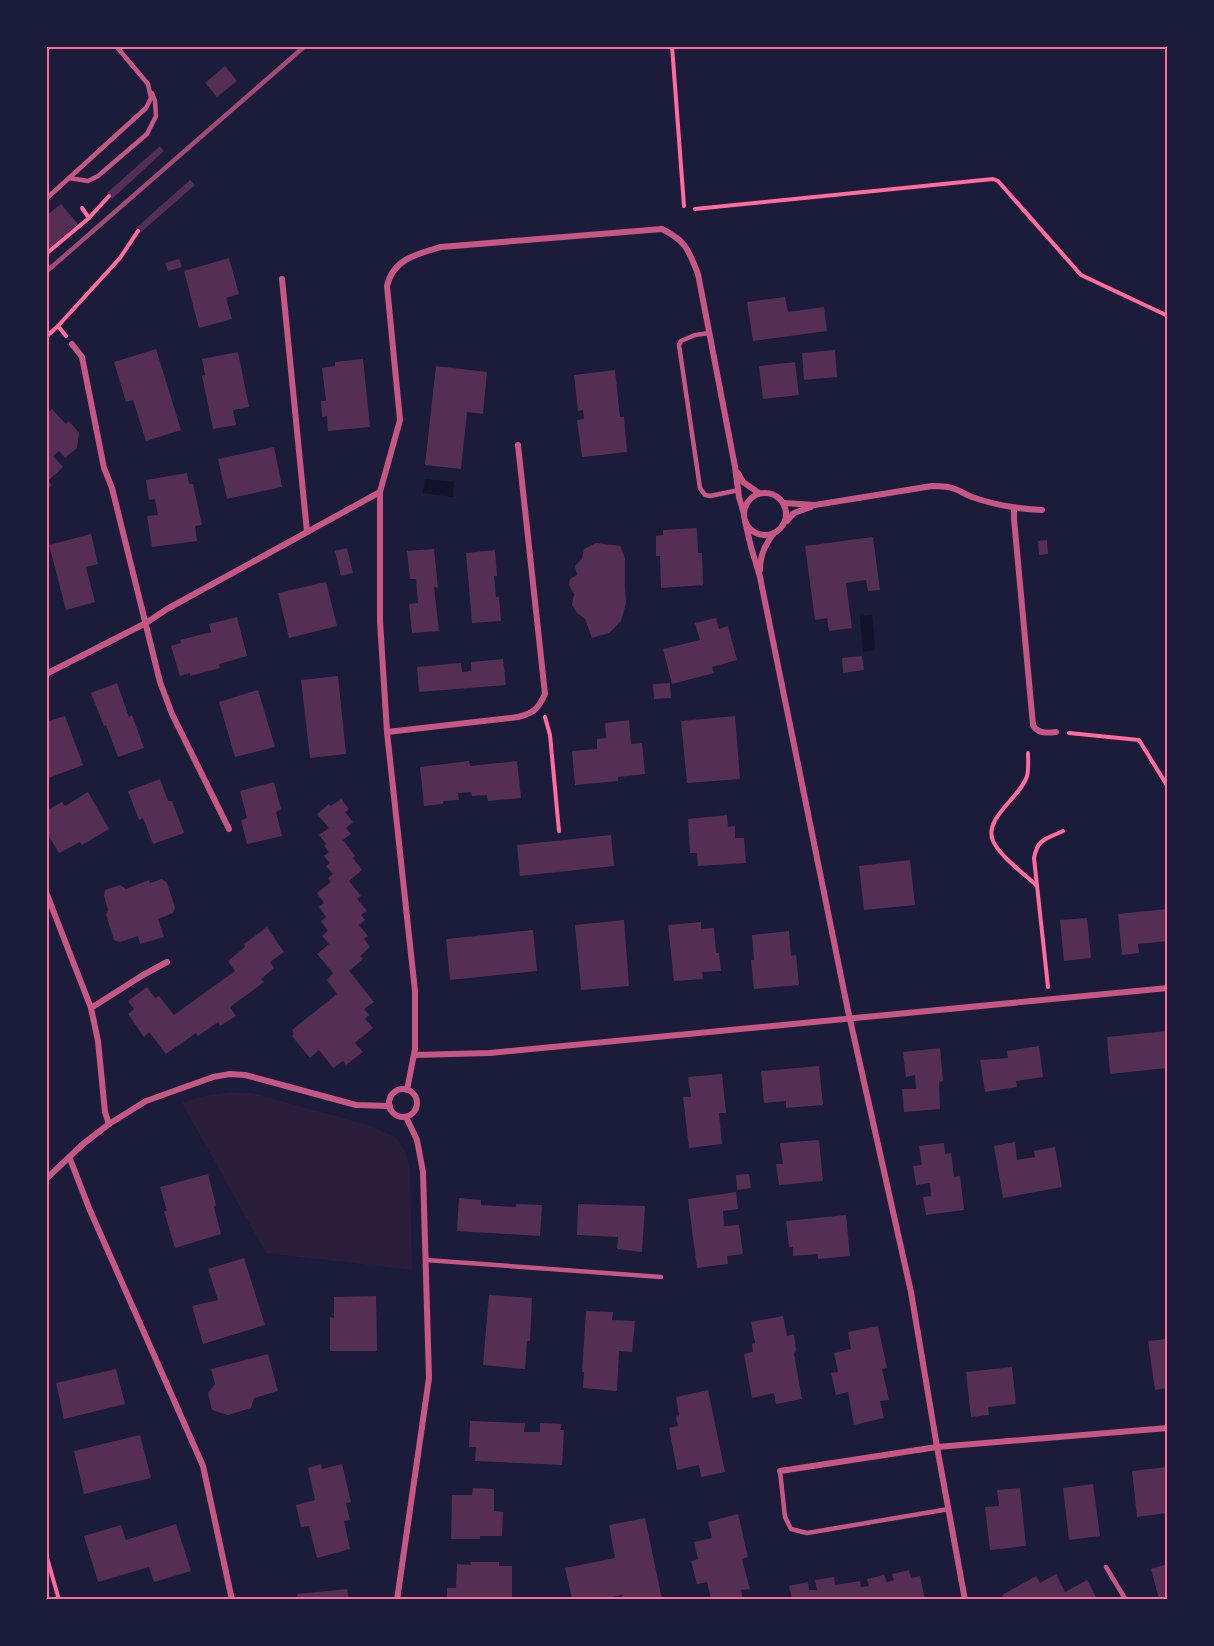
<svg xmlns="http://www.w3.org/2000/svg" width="1214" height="1646" font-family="'Open Sans',sans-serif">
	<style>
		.green { fill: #2a1e3b }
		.water { fill: #12122b }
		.building { fill: #542f53 }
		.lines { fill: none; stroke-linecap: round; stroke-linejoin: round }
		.path { stroke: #ff6b9d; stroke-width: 4 }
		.service { stroke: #c65784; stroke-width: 4.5 }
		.minor { stroke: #c65784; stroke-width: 6 }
		.rail { stroke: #a44b75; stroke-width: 4.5 }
		.neatline { fill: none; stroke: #ff6b9d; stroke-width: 2 }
	</style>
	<rect width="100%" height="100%" fill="#1b1b3a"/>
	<path class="green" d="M230 1092 252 1093 368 1125 395 1137 405 1151 410 1169 412 1270 266 1253 182 1103 204 1096Z"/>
	<g class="water">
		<path d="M425 479 454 482 453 497 423 493Z"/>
		<path d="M872 615 875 650 863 652 860 616Z"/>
	</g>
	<g class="building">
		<path d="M225 66 237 81 217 97 205 83Z"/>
		<path d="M160 146 164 151 112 199 107 193Z"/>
		<path d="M190 180 195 185 140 233 136 228Z"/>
		<path d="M61 204 78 224 46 251V216Z"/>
		<path d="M229 258 239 294 226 298 232 319 199 328 184 271Z"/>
		<path d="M179 259 182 267 168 271 165 263Z"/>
		<path d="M785 297 788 312 824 307 827 331 753 341 747 302Z"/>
		<path d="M156 349 181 430 146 441 133 400 126 402 114 362Z"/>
		<path d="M835 350 837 377 804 380 802 353Z"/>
		<path d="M238 352 249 407 233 410 236 425 213 429 202 376 205 375 202 359Z"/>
		<path d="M363 359 370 427 328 431 327 416 322 417 321 401H326L322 368 335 366V362Z"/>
		<path d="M795 362 799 395 763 399 759 366Z"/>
		<path d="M436 366 487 372 483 414 467 412 461 469 425 465Z"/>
		<path d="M615 370 620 417H624L627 452 582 457 577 420 584 419 583 410 578 411 574 375Z"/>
		<path d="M52 409 66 424 69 421 79 433 77 448 65 458 59 451 53 456 63 467 48 481 52 485 46 489V414Z"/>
		<path d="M274 447 282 487 227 499 218 459Z"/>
		<path d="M187 473 189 484H193L202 525 195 526 197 541 152 547 147 516 158 515 155 499 149 500 146 480Z"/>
		<path d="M697 528 698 553H702L703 585 661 588 660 556H656V536L663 535V530Z"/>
		<path d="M91 534 98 564 86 567 95 602 66 610 49 545Z"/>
		<path d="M873 537 880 590 868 591 866 580 846 583 852 628 829 631 827 618 815 620 805 546Z"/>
		<path d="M1047 540 1048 554 1039 555 1038 541Z"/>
		<path d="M596 543 620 546 625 558V585L626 603 621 621 609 633 592 638 585 619 577 613 572 605 574 594 569 585 570 579 577 575 575 566 582 559 584 549Z"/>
		<path d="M347 548 353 573 341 576 335 551Z"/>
		<path d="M434 549 438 588 434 587 439 631 412 633 409 604 418 603 416 579H410L407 551Z"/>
		<path d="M495 550 497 576H494L496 597H499L501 621 472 623 466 553Z"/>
		<path d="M326 582 337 626 289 638 278 593Z"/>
		<path d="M237 617 247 656 219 664 220 668 190 676V673L180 676 171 646 181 643 180 640 211 632 209 624Z"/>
		<path d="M716 618 719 629 728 626 737 660 712 667 714 673 672 684 663 649 700 640 695 623Z"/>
		<path d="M862 656 864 670 843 673 842 658Z"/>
		<path d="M503 659 506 685 419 692 417 667 461 663 462 672 471 671V662Z"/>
		<path d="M338 676 346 754 310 758 301 680Z"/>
		<path d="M117 683 129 717 132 715 144 748 118 757 106 725 104 726 91 693Z"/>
		<path d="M670 683 671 698 654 699 653 684Z"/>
		<path d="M258 690 275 747 235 757 219 702Z"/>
		<path d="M65 716 83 765 46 779V722Z"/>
		<path d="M735 716 740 779 687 783 681 721Z"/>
		<path d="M629 720 631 744 642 743 645 774 618 777V781L575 785 572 751 597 749V739L606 738 605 723Z"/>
		<path d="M469 761 470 766 517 761 521 798 488 801 487 795 472 796 471 792 458 793 459 800 443 801V804L424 806 420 767Z"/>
		<path d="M160 779 168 801H172L184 833 153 844 143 818 139 820 128 791Z"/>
		<path d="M274 782 281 809 276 812 282 836 247 844 241 820 247 818 240 791Z"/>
		<path d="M88 792 109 829 82 845 80 842 59 853 46 832V811L62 802 65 806Z"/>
		<path d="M341 799 349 809 345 812 353 822 346 828 351 834 343 840 355 856 353 858 362 870 349 881 361 896 357 899 367 911 361 915 365 920 359 925 368 936 364 939 370 947 360 956 363 959 349 971 374 1002 364 1009 369 1015 365 1019 373 1028 355 1043 363 1052 346 1065 343 1061 333 1068 319 1050 310 1058 292 1036 294 1033 292 1030 337 994 327 980 333 973 317 954 329 944 322 936 328 931 321 921 326 917 319 907 324 903 317 893 331 882 328 878 333 874 326 866 330 863 324 856 329 852 324 846 326 844 319 835 329 828 317 814 329 804 331 806Z"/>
		<path d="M727 815 728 827 735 826V838H744L746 863 698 866 697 853H690L688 819Z"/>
		<path d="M611 835 614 866 520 876 517 845Z"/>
		<path d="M910 860 915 905 864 910 859 866Z"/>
		<path d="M162 879 167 883 175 908 173 913 158 919 164 937 140 944 138 936 120 942 114 940 106 915 108 910 104 896 105 890 120 885 126 889 149 880 150 883Z"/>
		<path d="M1167 909V941L1138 944 1139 953 1122 955 1118 914Z"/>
		<path d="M1087 918 1091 958 1064 961 1060 920Z"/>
		<path d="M624 920 629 986 581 990 575 925Z"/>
		<path d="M701 922V929L714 928 716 953H719L721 971 702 972 703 979 674 981 668 925Z"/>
		<path d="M267 927 284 952 270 962 274 968 261 979 264 982 230 1007 236 1016 220 1026 218 1022 198 1036 196 1033 166 1054 149 1032 144 1037 128 1014 134 1009 128 1001 147 987 155 998 159 996 174 1015 235 971 228 961 245 947 244 944Z"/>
		<path d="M533 930 537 971 450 980 446 939Z"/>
		<path d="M789 931 791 956 796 955 799 985 754 989 751 960H754L752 935Z"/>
		<path d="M1167 1031V1068L1110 1074 1107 1037Z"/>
		<path d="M1039 1046 1043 1077 1016 1081 1017 1087 985 1092 980 1060 1008 1058 1007 1051Z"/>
		<path d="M940 1048 943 1081 939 1082 940 1109 904 1112 902 1089H916L915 1075 906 1077 903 1052Z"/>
		<path d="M819 1066 823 1105 786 1108V1101L764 1103 761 1071Z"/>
		<path d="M722 1074 726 1113H719L722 1144 689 1148 683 1097H691L688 1077Z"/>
		<path d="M819 1140 823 1181 779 1185 776 1164H783L780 1143Z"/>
		<path d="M1015 1142 1017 1160 1035 1157 1034 1151 1055 1147 1062 1187 1003 1198 994 1146Z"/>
		<path d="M944 1143 945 1154 951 1153 954 1177 960 1176 964 1210 926 1215 923 1197 931 1196 930 1183 916 1185 913 1166 922 1165 919 1146Z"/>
		<path d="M208 1174 216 1205 214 1207 221 1234 175 1248 164 1211H167L160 1187Z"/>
		<path d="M749 1174 751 1188 737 1190 736 1175Z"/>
		<path d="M736 1192 738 1209 723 1211 724 1226 739 1225 743 1254 727 1256 728 1264 697 1268 688 1199Z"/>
		<path d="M459 1198 481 1200V1205L516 1207V1204L542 1205 540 1236 457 1231Z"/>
		<path d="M578 1204 645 1206 642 1252 617 1249 618 1237 577 1235Z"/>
		<path d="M846 1215 850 1256 818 1259V1254L793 1256V1247H789L786 1221Z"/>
		<path d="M244 1258 265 1325 203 1344 192 1306 218 1300 208 1269Z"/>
		<path d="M489 1295 532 1298 530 1341H527L525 1369 483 1365Z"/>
		<path d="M376 1296 377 1351H330V1317L334 1318V1297Z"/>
		<path d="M586 1311 613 1312 612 1320 635 1321 632 1352 619 1351 617 1391 583 1388 584 1372H582Z"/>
		<path d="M783 1316 787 1336 794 1334 796 1350 794 1354 802 1399 776 1404 774 1393 752 1398 744 1354 753 1352 752 1344 755 1343 751 1322Z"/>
		<path d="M878 1326 887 1368 882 1369 889 1400 880 1401 884 1418 854 1425 848 1392 836 1395 831 1373 838 1372 834 1353 851 1349 848 1332Z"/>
		<path d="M1167 1339V1388L1155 1390 1148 1341Z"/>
		<path d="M268 1354 278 1391 254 1398 251 1408 228 1415 212 1410 208 1393 215 1384 211 1369Z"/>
		<path d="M1012 1367 1016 1404 988 1407 989 1415 971 1417 966 1372Z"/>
		<path d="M116 1369 125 1404 64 1419 56 1383Z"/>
		<path d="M708 1390 725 1472 701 1477 699 1465 677 1470 669 1428 678 1426 676 1417 679 1415 676 1397Z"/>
		<path d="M470 1421 525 1423 524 1432H540V1423L562 1424 560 1430H564L562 1465 475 1461 476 1447H469Z"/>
		<path d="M140 1435 151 1478 84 1494 74 1451Z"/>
		<path d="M321 1464 322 1469 342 1464 351 1502 346 1503 350 1520 344 1521 350 1549 317 1558 309 1526 301 1527 296 1505 315 1500 308 1468Z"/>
		<path d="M1167 1467V1513L1137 1517 1132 1471Z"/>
		<path d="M1093 1484 1100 1536 1069 1540 1063 1488Z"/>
		<path d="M473 1488 494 1489V1511L503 1512 502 1536H480V1539H451L452 1495H472Z"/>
		<path d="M1020 1488 1026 1546 990 1550 985 1507 999 1506 997 1490Z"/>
		<path d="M738 1514 748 1557 742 1559 750 1589 741 1590 743 1599H711L707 1582 697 1584 691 1561 698 1559 694 1542 712 1538 708 1522Z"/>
		<path d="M645 1518 662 1599H622V1595L602 1599H572L565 1568 615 1558 609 1525Z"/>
		<path d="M176 1524 191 1571 154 1582 149 1567 98 1582 84 1536 121 1525 126 1540Z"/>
		<path d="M470 1562H499V1566H512V1599H447V1588H456L457 1564 471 1565Z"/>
		<path d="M1167 1564V1599H1159L1151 1569Z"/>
		<path d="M909 1570 911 1578 920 1576 925 1599H792L789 1586 808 1582 809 1590H817L815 1580 834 1577 835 1585 860 1581 861 1587 869 1586 867 1579 884 1575 887 1582 894 1580 892 1574Z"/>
		<path d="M1056 1574 1065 1592 1087 1580 1097 1599H1004L1002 1595 1036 1576 1040 1583Z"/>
		<path d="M347 1589 349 1599H298L297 1594Z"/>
	</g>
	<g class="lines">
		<g class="path">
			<path d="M672 46 684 206"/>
			<path d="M82 208 89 218 109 196"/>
			<path d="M695 209 993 179 998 181 1081 275 1168 316"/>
			<path d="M46 254 89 218"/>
			<path d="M66 336 58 326 120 258 138 231"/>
			<path d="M46 337 58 326"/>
			<path d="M545 717 550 735 559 831"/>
			<path d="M1069 733 1139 740 1168 787"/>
			<path d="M1028 753C1028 760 1029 769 1027 776 1021 797 983 818 993 841 1000 856 1023 873 1036 885"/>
			<path d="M1048 987 1034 858C1038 838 1046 839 1063 831"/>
			<path d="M46 1554 59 1600"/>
		</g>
		<g class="service">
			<path d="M69 178 88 181 98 176 147 134 156 116 155 101 152 93"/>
			<path d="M46 199 146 108 151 98 148 84 116 46"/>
			<path d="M710 333 695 335 681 341 679 345 700 488 705 495 710 496 739 490"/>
			<path d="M426 1260 661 1277"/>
			<path d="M780 1471 785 1517 791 1529 807 1533 949 1509"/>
			<path d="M1106 1567 1126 1600"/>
		</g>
		<g class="minor">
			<path d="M282 279 307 532"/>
			<path d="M72 344 82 357 104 468 112 488 160 682 172 714 229 829"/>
			<path d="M738 473 743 482 759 493"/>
			<circle cx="765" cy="514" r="21"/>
			<path d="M784 503 815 505 932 486C940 486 948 486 955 489 961 491 966 495 972 497 995 505 1018 509 1042 510"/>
			<path d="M1014 508V519L1033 725C1038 734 1047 733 1056 732"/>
			<path d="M745 521 751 547 760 577 847 1006 911 1292 937 1447 965 1600"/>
			<path d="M787 521 794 513 811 507"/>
			<path d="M760 570C760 555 765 545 774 533"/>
			<path d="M46 674 146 623 167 609 380 492"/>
			<path d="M387 732 518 717C534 713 538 709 545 694L518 445"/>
			<path d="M46 892 91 1008 98 1041 105 1112 109 1124"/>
			<path d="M91 1008 143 975 167 962"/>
			<path d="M414 1055 490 1053 1168 988"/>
			<circle cx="403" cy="1103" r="14"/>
			<path d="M407 1090 415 1049V991L387 732 380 621V492L400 420 387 286C393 259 417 254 441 247L662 229C686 241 688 249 698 274L735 467 739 497 744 514"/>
			<path d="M70 1159 89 1208 203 1466 232 1600"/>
			<path d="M46 1179 83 1144 109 1124 146 1101 213 1077 230 1074 245 1075 356 1105 390 1106"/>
			<path d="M780 1471 937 1447 1168 1428"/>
			<path d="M397 1600 429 1378 423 1172 417 1140 406 1117"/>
		</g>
		<path class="rail" d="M46 272 305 46"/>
	</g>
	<rect width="1214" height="1646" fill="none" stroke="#1b1b3a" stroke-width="96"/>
	<rect x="48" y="48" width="1118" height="1550" class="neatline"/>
</svg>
